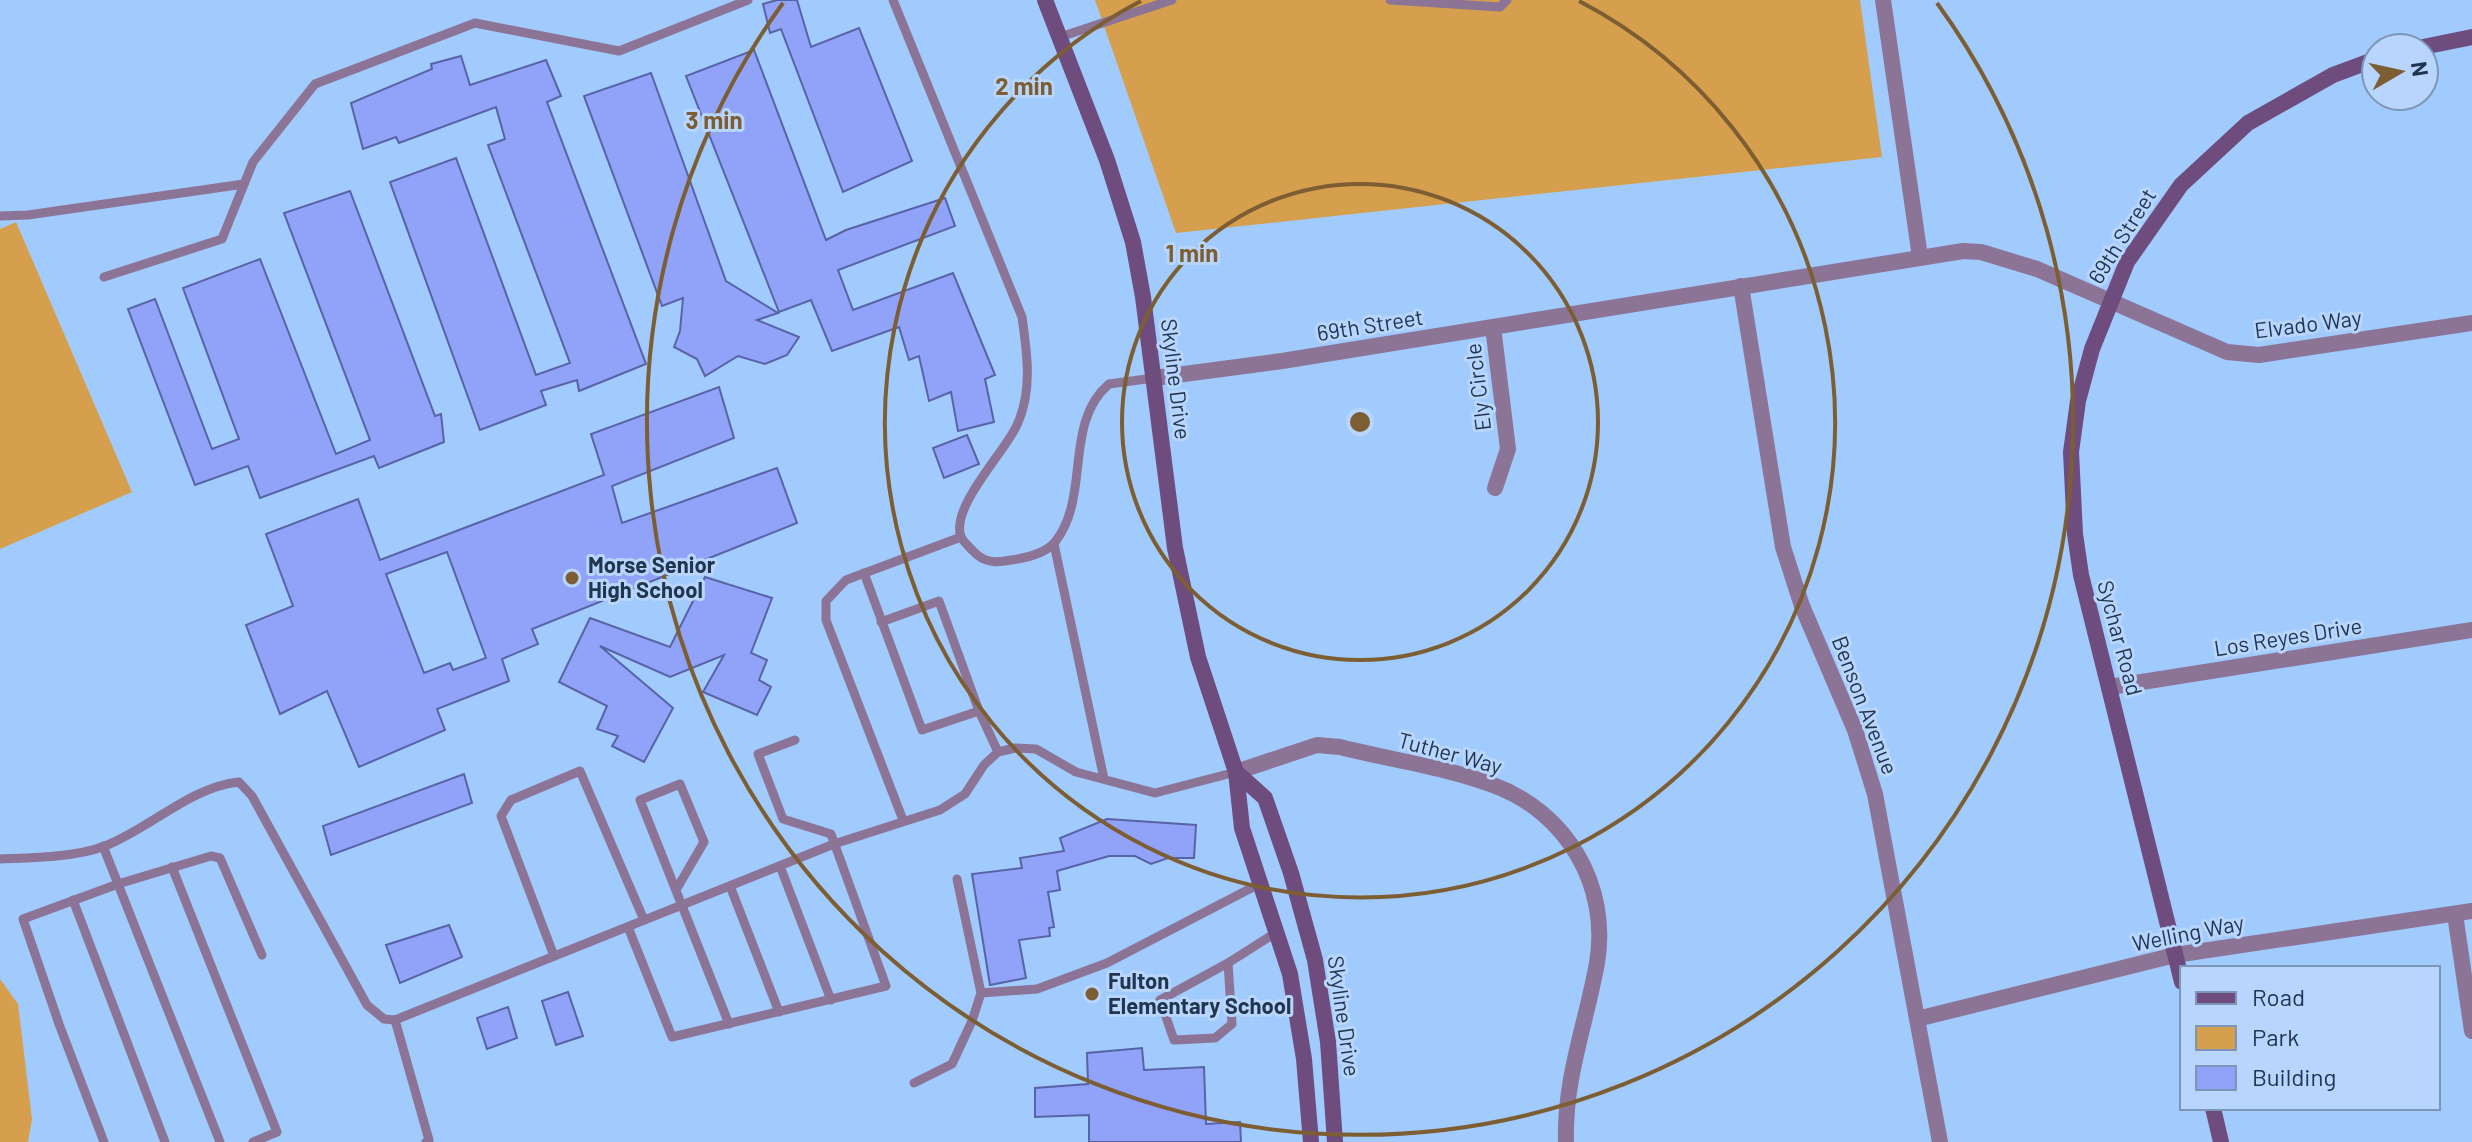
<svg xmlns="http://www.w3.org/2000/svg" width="2472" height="1142" font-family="Barlow,sans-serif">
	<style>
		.green { fill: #d69f4d }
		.building { fill: #91a2f9; stroke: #5863a6; stroke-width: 2; fill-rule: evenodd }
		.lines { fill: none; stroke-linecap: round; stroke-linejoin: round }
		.lane { stroke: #8b7496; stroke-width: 9 }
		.street { stroke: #8b7496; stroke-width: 16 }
		.secondary { stroke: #6e4c7e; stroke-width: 16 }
		.ring { fill: none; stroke: #7d5e33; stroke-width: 4 }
		.poi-dot { fill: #7d5e33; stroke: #b8d6fd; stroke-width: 3 }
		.labels { text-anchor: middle; stroke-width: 6; stroke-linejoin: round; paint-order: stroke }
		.street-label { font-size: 22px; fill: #21354f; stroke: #b8d6fd }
		.poi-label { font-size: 22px; font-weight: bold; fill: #21354f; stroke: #b8d6fd; text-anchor: start }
		.centre { fill: #7d5e33; stroke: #b8d6fd; stroke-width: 4 }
		.ring-label { font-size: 24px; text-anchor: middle; font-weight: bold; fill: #7d5e33; stroke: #b8d6fd; stroke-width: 6; stroke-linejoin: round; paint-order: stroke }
	</style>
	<rect width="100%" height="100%" fill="#a1cafd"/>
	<g class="green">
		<path d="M1095 0H1860L1882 157 1176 233Z"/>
		<path d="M16 222 132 492 0 549V229Z"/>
		<path d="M0 979 18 1004 32 1119 28 1142H0Z"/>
	</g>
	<g class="building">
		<path d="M777 0H797L811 47 859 28 912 161 843 192 781 29 770 33 763 4Z"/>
		<path d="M754 50 826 240 846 230 945 198 955 226 838 270 853 310 953 273 995 375 985 379 994 422 958 431 951 392 929 401 919 356 909 360 899 327 832 351 811 300 779 312 686 76Z"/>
		<path d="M461 56 470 85 546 60 561 96 547 102 646 364 579 391 577 380 541 391 546 405 480 430 390 182 456 158 536 375 570 363 488 145 505 139 496 107 399 143 396 137 363 149 351 103 432 69 431 64Z"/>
		<path d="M651 73 726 281 778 313 757 320 799 337 787 355 765 364 738 356 705 376 697 359 674 347 680 331 683 298 662 306 584 96Z"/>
		<path d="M350 191 435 416 441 414 444 442 379 468 374 456 260 498 248 466 195 485 128 309 155 299 212 449 239 439 183 288 260 259 336 454 370 440 284 213Z"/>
		<path d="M719 387 734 438 612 486 622 523 777 468 797 523 532 629 538 644 502 659 509 681 437 709 445 730 359 767 327 691 280 714 246 625 293 606 266 534 358 499 380 560 604 475 591 434ZM447 552 486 658 453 670 450 663 424 673 386 574Z"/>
		<path d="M967 435 979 464 944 478 933 448Z"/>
		<path d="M705 577 772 598 751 653 767 660 759 680 771 687 757 715 703 692 724 655 670 677 600 646 673 708 644 762 612 746 618 736 597 729 607 706 559 682 590 618 670 647Z"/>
		<path d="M464 774 472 803 331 855 323 826Z"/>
		<path d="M1107 819 1196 825 1194 858H1168L1151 864 1135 856H1109L1057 871 1060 890 1048 892 1054 927 1049 928 1050 936 1019 940 1026 978 990 985 972 874 1022 868 1020 858 1064 851 1060 838Z"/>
		<path d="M449 925 462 957 400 983 386 945Z"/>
		<path d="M568 992 583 1036 556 1045 542 1001Z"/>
		<path d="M508 1007 517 1038 487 1049 477 1018Z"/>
		<path d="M1142 1048 1144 1070 1204 1067 1206 1124 1240 1122 1241 1142H1089V1115L1035 1117V1088L1088 1084 1087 1053Z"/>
	</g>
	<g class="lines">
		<g class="lane">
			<path d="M893 0 1022 317C1027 353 1033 390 1017 425 1005 452 950 507 961 537 963 541 969 547 973 551 984 563 996 563 1011 560 1026 558 1045 554 1055 542 1091 497 1063 423 1109 384L1154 378"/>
			<path d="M1390 0 1500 7 1507 0"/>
			<path d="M1060 37 1172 0"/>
			<path d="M0 216 28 215 244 184"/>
			<path d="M104 277 222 239 253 162 315 84 475 23 619 51 748 0"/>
			<path d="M1054 544 1104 779"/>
			<path d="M864 573 922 730 979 711"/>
			<path d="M881 622 939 601 979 711 998 752"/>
			<path d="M903 820 826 620V601L846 580 961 537"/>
			<path d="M103 846 220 1142"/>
			<path d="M0 859C31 858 77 857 105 846 151 828 190 787 239 782L252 796 367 1005 384 1019 395 1020"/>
			<path d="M780 866 831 1000"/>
			<path d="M172 867 277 1132 253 1142"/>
			<path d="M730 886 779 1012"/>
			<path d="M676 890 704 842 680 784 640 800 729 1024"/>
			<path d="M73 900 165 1142"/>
			<path d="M628 927 672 1037 886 986 831 834 783 819 758 754 795 740"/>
			<path d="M554 956 501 816 511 800 580 771 644 920"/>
			<path d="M1228 963 1232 1024 1215 1038 1174 1040 1160 1000 1228 963 1277 932"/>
			<path d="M981 993 1037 989 1107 963 1261 883"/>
			<path d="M914 1083 952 1064 972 1021 981 993 957 879"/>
			<path d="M104 1142 59 1024 23 919 118 884 211 856 220 858 262 955"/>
			<path d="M426 1142 429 1140 395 1020 834 844 940 810 965 794 984 765 998 752 1015 748 1036 749 1076 772 1155 793 1236 772"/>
		</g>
		<g class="street">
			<path d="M1883 0 1920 257"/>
			<path d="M1741 286 1783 547 1802 606 1855 730 1875 794 1940 1142"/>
			<path d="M1493 327 1508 449 1495 488"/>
			<path d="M1154 378 1282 361 1963 251 1981 252 2037 269 2227 352 2259 355 2472 323"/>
			<path d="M2110 687 2472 630"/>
			<path d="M1236 772 1317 745 1340 747C1391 760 1445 767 1493 785 1567 812 1610 886 1597 963 1586 1024 1564 1079 1566 1142"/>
			<path d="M2455 914 2472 1031"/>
			<path d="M1917 1019 2175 955 2472 911"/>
		</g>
		<g class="secondary">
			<path d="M1045 0 1107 160 1133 242 1143 297 1175 548 1198 657 1236 772 1242 828 1290 974 1304 1059 1311 1142"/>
			<path d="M2418 48 2472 37"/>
			<path d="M1236 772 1265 798 1291 873 1315 960 1328 1042 1335 1142"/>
			<path d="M2182 982 2081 575 2075 534 2071 452 2078 401 2092 349 2127 262 2181 185 2248 123 2333 75 2376 59"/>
			<path d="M2213 1108 2221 1142"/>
		</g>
	</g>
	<g class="ring">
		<circle cx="1360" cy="422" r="238"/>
		<path d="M1579 1A475 475 0 1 1 1141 1"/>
		<path d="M1937 3A713 713 0 1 1 783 3"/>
	</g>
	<g class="poi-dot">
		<circle cx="572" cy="578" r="8"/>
		<circle cx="1092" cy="994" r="8"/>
	</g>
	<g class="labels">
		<g class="street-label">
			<text transform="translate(2122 236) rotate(-58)" y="8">69th Street</text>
			<text transform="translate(2308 324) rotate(-7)" y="8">Elvado Way</text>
			<text transform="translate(1370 325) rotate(-9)" y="8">69th Street</text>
			<text transform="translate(1176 379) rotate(83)" y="8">Skyline Drive</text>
			<text transform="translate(1478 387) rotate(-97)" y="8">Ely Circle</text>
			<text transform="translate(2288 637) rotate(-9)" y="8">Los Reyes Drive</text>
			<text transform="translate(2120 638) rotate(75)" y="8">Sychar Road</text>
			<text transform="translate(1865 705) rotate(69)" y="8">Benson Avenue</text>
			<text transform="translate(1450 753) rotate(15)" y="8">Tuther Way</text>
			<text transform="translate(2188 933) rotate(-11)" y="8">Welling Way</text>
			<text transform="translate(1344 1016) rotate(82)" y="8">Skyline Drive</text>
		</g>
		<g class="poi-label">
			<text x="588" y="573">Morse Senior<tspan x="588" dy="25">High School</tspan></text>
			<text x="1108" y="989">Fulton<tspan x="1108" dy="25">Elementary School</tspan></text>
		</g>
	</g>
	<circle cx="1360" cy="422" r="12" class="centre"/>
	<g class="ring-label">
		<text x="1024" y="95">2 min</text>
		<text x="714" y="129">3 min</text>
		<text x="1192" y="262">1 min</text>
	</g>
	<rect x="2180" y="966" width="260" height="144" fill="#b8d6fd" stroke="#7c96b7" stroke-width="2"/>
	<rect x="2196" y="992" width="40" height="12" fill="#6e4c7e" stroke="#7c96b7" stroke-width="2"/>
	<text x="2252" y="1006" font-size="24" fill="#21354f">Road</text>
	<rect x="2196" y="1026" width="40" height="24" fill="#d69f4d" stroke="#7c96b7" stroke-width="2"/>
	<text x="2252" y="1046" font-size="24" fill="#21354f">Park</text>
	<rect x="2196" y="1066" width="40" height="24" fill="#91a2f9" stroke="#7c96b7" stroke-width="2"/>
	<text x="2252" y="1086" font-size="24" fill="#21354f">Building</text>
	<g transform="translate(2400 72) rotate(81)"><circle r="38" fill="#b8d6fd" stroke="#7c96b7" stroke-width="2"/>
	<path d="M0-6L14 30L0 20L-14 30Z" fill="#7d5e33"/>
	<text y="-12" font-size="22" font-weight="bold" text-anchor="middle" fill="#21354f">N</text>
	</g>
</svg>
